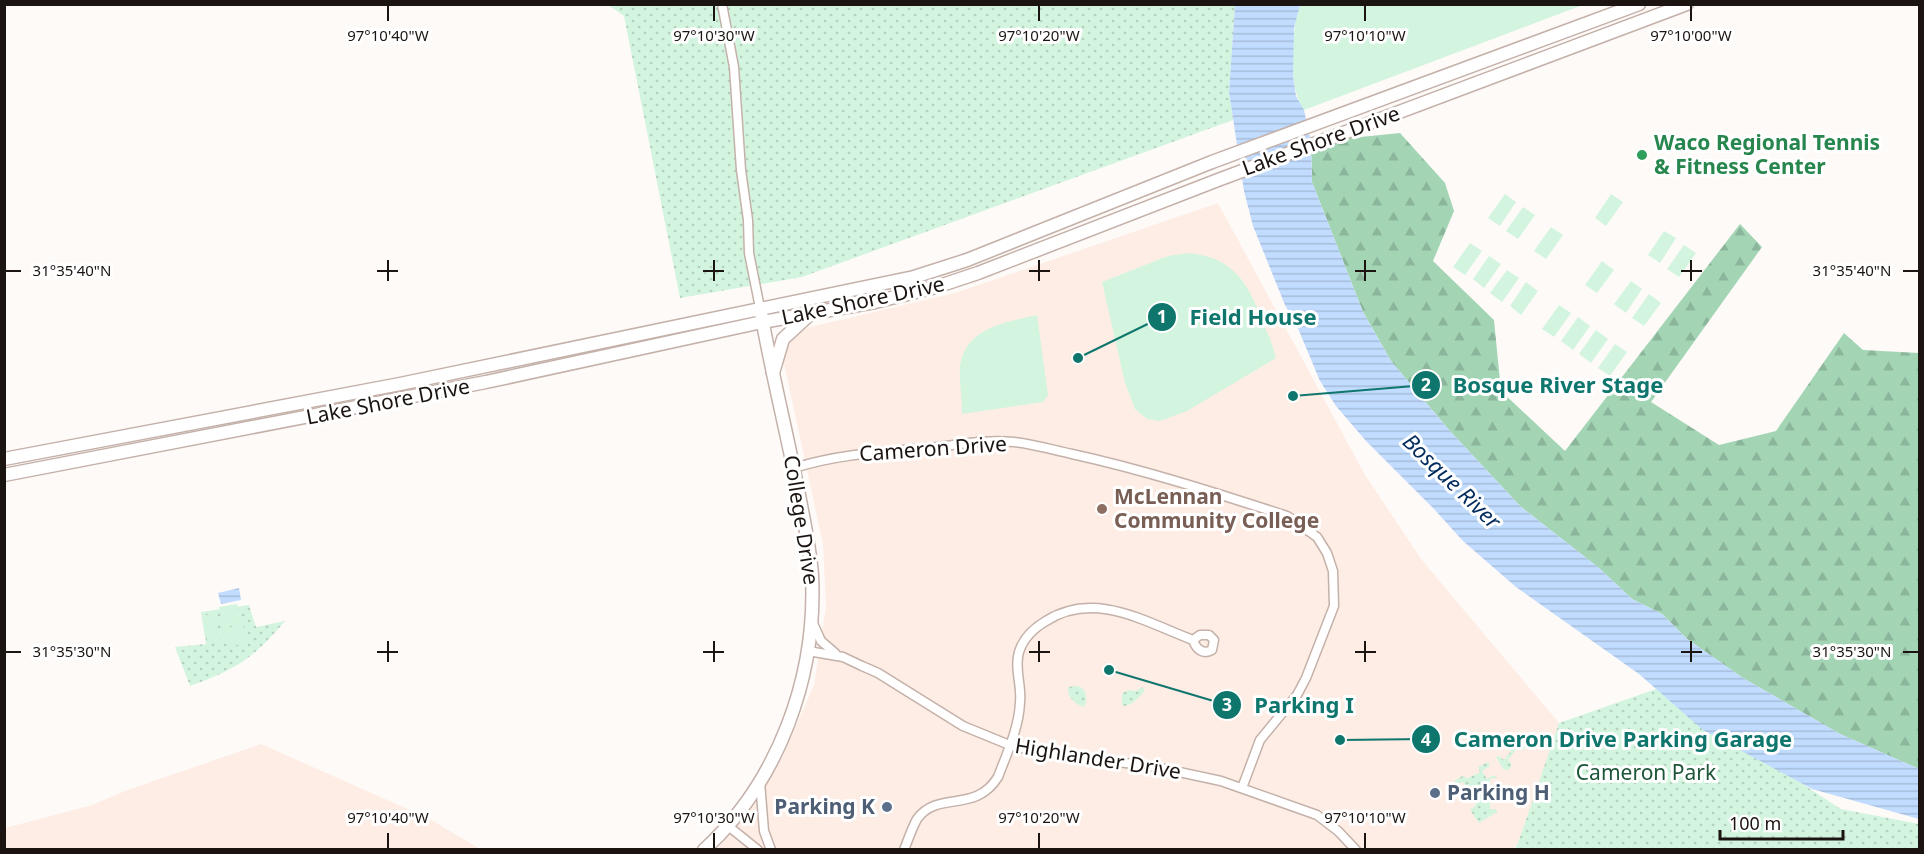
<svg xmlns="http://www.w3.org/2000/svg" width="1924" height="854" font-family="'Noto Sans',sans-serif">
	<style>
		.built { fill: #feede5 }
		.grass { fill: url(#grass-dots) }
		.forest { fill: url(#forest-firs) }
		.garden { fill: #d3f5df }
		.water { fill: url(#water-rules) }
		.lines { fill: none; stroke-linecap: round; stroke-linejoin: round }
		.street-casing { stroke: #c4b1a9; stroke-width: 11 }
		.secondary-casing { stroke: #c4b1a9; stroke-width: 15 }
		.primary-casing { stroke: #c4b1a9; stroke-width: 15 }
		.street { stroke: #fff; stroke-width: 8 }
		.secondary { stroke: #fff; stroke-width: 12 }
		.primary { stroke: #fff; stroke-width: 12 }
		.ticks { fill: none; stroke: #1b1411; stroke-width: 2 }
		.leisure-dot { fill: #2e9e5b; stroke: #fff; stroke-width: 2 }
		.education-dot { fill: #8d6e63; stroke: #fff; stroke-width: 2 }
		.service-dot { fill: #5c6f8a; stroke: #fff; stroke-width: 2 }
		.labels { text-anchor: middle; stroke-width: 6; stroke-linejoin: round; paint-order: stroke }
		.street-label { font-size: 21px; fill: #1b1411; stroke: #fff }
		.leisure-label { font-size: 21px; font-weight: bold; fill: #27864d; stroke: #fff; text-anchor: start }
		.education-label { font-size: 21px; font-weight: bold; fill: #785e54; stroke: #fff; text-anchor: start }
		.park-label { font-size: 21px; fill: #1c5537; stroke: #fff }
		.service-label { font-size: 21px; font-weight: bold; fill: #4e5e75; stroke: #fff; text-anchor: start }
		.water-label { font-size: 22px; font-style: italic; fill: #002b5c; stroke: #fff }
		.ticks-label { font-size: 15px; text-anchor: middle; fill: #1b1411; stroke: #fff; stroke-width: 6; stroke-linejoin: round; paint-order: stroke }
		.leader { fill: none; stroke: #0f766e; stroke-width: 2 }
		.callout-dot { fill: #0f766e; stroke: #fff; stroke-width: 2 }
		.mark-label { font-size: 18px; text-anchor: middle; font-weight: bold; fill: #fff }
		.callout-label { font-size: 22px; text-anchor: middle; font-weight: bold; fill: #0f766e; stroke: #fff; stroke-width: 6; stroke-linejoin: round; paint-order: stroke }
	</style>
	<defs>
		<pattern id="grass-dots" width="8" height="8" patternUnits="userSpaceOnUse" patternTransform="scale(1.5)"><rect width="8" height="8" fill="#d3f5df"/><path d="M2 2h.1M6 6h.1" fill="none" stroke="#b5d1be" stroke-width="1.8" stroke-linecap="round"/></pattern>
		<pattern id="forest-firs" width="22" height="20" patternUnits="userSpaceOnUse" patternTransform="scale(1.5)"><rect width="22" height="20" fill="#a3d5b5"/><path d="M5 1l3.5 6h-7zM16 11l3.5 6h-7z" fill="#8cb69b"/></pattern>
		<pattern id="water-rules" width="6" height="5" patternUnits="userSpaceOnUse" patternTransform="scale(1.5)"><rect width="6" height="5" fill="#c2dcff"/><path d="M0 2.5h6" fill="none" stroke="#a6bcda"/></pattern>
	</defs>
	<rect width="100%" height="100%" fill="#fefaf8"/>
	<g class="built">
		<path d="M1218 203 1365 475 1421 559 1559 723 1525 834 1513 849 717 850 781 760 814 685 826 607 823 544 783 359 788 339 802 329 955 293Z"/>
		<path d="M261 744 428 818 480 849H5V828L92 805 125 791Z"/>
	</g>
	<g class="grass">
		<path d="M608 5H1235L1229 92 1233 120 802 277 680 298 624 16Z"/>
		<path d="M249 605 256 627 285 621C254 658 235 670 190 686L175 647 206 644 201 612Z"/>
		<path d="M1076 686C1087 687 1088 699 1084 707 1075 704 1067 697 1068 687Z"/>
		<path d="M1142 687 1145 690C1139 698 1132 706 1122 706V693L1129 690 1136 691Z"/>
		<path d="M1656 689 1841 809 1919 824V849L1514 850 1518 843 1559 723Z"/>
		<path d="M1523 745 1525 748 1524 750 1517 748 1508 760 1511 763V768L1507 770 1503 769 1496 757 1499 756 1504 760 1511 751 1508 749Z"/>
		<path d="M1488 762 1490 766 1482 771 1487 779 1494 775 1497 778 1490 779V809H1496L1497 812 1479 823 1470 810 1476 805 1463 782 1457 784 1454 781 1464 775 1466 779 1480 772 1478 767Z"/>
	</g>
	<path class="forest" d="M1400 133 1445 183 1454 211 1433 261 1494 320 1501 391 1565 451 1740 224 1762 247 1651 402 1719 445 1776 431 1844 333 1863 350 1919 353V769L1840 734 1743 678 1687 639 1662 614 1632 599 1599 568 1520 506 1449 430 1391 361 1363 312 1312 182 1311 142Z"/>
	<g class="garden">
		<path d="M1300 5H1583L1304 110C1287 87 1291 31 1300 5Z"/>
		<path d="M1505 194 1516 202 1500 226 1488 218Z"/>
		<path d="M1611 194 1623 202 1606 226 1595 218Z"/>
		<path d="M1523 207 1535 215 1518 239 1506 231Z"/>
		<path d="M1551 227 1563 235 1546 259 1534 251Z"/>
		<path d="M1664 231 1676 238 1660 263 1648 255Z"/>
		<path d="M1470 243 1482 251 1465 275 1453 267Z"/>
		<path d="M1684 245 1696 253 1679 277 1667 269Z"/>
		<path d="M1188 253C1234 257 1248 283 1263 322 1268 334 1273 345 1276 358L1187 411 1160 421 1147 419 1135 409 1125 383 1102 282 1168 256Z"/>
		<path d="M1489 256 1501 264 1484 288 1473 279Z"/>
		<path d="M1602 261 1614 270 1597 293 1585 285Z"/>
		<path d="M1507 270 1519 278 1502 302 1490 293Z"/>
		<path d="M1631 281 1642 289 1626 313 1614 304Z"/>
		<path d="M1526 282 1538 291 1521 315 1510 306Z"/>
		<path d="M1649 294 1661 303 1644 326 1632 318Z"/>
		<path d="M1559 305 1571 313 1554 337 1542 329Z"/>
		<path d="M1037 315 1048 395 1043 402 962 414C962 398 959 382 960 366 965 328 1006 322 1037 315Z"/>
		<path d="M1578 317 1590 326 1573 350 1561 341Z"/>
		<path d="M1596 330 1608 339 1591 363 1579 354Z"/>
		<path d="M1615 344 1627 352 1610 376 1598 368Z"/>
		<path d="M237 604 241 622 223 626 219 607Z"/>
		<path d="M215 613 221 642 208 644 202 616Z"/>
		<path d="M243 624 247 643 227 647 223 629Z"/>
	</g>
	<g class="water">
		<path d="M1235 5H1300L1294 28 1293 76 1296 96 1304 110 1311 142 1312 182 1363 312 1391 361 1449 430 1520 506 1599 568 1632 599 1662 614 1687 639 1743 678 1840 734 1919 769V819L1812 789 1703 730 1639 674 1516 587 1463 541 1434 509 1366 441 1336 406 1320 381 1297 326 1285 305 1253 226 1244 191 1229 92Z"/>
		<path d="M239 588 241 600 221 604 218 593Z"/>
	</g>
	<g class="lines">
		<g class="street-casing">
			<g id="street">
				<path d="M722 4 734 67 741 170 748 220 749 253 760 308"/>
				<path d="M794 468C838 454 882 452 928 448 957 445 986 439 1014 442 1034 444 1053 450 1072 454 1145 470 1216 493 1287 516L1317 537 1327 553 1333 571 1334 606 1306 678 1297 695 1260 740 1242 788"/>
				<path d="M812 621 821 641 835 653"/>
				<path d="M808 651 843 657 862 666 878 673 963 726 1012 746 1042 752 1156 767 1221 781 1317 815 1338 831 1356 850"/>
				<path d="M760 782 764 831 771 850"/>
				<path d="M727 825 758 850"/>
				<path d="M904 850C908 840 912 828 917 819 938 790 975 814 998 777 1007 753 1019 728 1020 702 1022 686 1014 668 1019 652 1023 639 1034 628 1046 621 1095 590 1145 622 1193 640 1196 649 1203 655 1212 650L1214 640 1209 635H1200L1193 640"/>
			</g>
		</g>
		<g class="secondary-casing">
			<path id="secondary" d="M704 850C779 781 817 676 812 575 810 548 804 521 799 495 787 434 772 374 761 313"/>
		</g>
		<g class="primary-casing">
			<g id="primary">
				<path d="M773 373 783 339 809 315"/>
				<path d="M4 459 400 384 914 277 967 260 1212 162 1639 4"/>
				<path d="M4 475 486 382 762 322 875 302 936 287 978 273 1218 180 1687 4"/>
			</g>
		</g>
		<use href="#street" class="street"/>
		<use href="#secondary" class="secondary"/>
		<use href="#primary" class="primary"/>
	</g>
	<path class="ticks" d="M388 6V21M714 6V21M1039 6V21M1365 6V21M1691 6V21M388 260V281M714 260V281M1039 260V281M1365 260V281M1691 260V281M6 271H21M377 271H398M703 271H724M1029 271H1050M1355 271H1376M1681 271H1702M1903 271H1918M388 641V662M714 641V662M1039 641V662M1365 641V662M1691 641V662M6 652H21M377 652H398M703 652H724M1029 652H1050M1355 652H1376M1681 652H1702M1903 652H1918M388 833V848M714 833V848M1039 833V848M1365 833V848"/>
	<circle class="leisure-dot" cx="1642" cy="155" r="6"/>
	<circle class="education-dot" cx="1102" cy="509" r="6"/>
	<g class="service-dot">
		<circle cx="1435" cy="793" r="6"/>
		<circle cx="887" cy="807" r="6"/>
	</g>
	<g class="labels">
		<g class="street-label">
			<text transform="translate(1321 141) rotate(-20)" y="7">Lake Shore Drive</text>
			<text transform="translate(863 301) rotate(-12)" y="7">Lake Shore Drive</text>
			<text transform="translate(388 402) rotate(-11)" y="7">Lake Shore Drive</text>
			<text transform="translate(933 449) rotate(-4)" y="7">Cameron Drive</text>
			<text transform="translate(801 520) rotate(81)" y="7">College Drive</text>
			<text transform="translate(1098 759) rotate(9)" y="7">Highlander Drive</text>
		</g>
		<g class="leisure-label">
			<text x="1654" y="150">Waco Regional Tennis<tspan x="1654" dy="24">&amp; Fitness Center</tspan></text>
		</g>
		<g class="education-label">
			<text x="1114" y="504">McLennan<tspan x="1114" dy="24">Community College</tspan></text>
		</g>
		<g class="park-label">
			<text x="1646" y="780">Cameron Park</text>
		</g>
		<g class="service-label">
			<text x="1447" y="800">Parking H</text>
			<text x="875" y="814" text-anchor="end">Parking K</text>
		</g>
		<g class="water-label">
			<text transform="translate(1452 481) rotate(44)" y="8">Bosque River</text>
		</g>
	</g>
	<g class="ticks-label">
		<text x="388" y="41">97°10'40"W</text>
		<text x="714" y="41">97°10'30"W</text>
		<text x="1039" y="41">97°10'20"W</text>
		<text x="1365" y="41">97°10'10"W</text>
		<text x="1691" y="41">97°10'00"W</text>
		<text x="72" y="276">31°35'40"N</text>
		<text x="1852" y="276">31°35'40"N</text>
		<text x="72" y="657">31°35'30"N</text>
		<text x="1852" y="657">31°35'30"N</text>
		<text x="388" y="823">97°10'40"W</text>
		<text x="714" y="823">97°10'30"W</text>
		<text x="1039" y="823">97°10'20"W</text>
		<text x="1365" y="823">97°10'10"W</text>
	</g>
	<path class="leader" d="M1078 358L1162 317M1293 396L1426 385M1109 670L1227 705M1340 740L1426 739"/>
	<g class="callout-dot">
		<circle cx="1078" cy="358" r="6"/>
		<circle cx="1293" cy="396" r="6"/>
		<circle cx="1109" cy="670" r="6"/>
		<circle cx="1340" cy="740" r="6"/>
		<circle cx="1162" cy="317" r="15"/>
		<circle cx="1426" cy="385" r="15"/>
		<circle cx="1227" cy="705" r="15"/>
		<circle cx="1426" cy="739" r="15"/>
	</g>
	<g class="mark-label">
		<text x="1162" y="323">1</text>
		<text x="1426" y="391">2</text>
		<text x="1227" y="711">3</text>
		<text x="1426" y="746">4</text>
	</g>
	<g class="callout-label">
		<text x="1253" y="325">Field House</text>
		<text x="1558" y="393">Bosque River Stage</text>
		<text x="1304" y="713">Parking I</text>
		<text x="1623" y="747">Cameron Drive Parking Garage</text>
	</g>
	<rect width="1924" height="854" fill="none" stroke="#1b1411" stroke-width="12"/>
	<path d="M1720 830v9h123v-9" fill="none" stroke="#1b1411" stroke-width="3"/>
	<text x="1729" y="830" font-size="18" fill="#1b1411" stroke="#ffffff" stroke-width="4.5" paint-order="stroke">100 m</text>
</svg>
